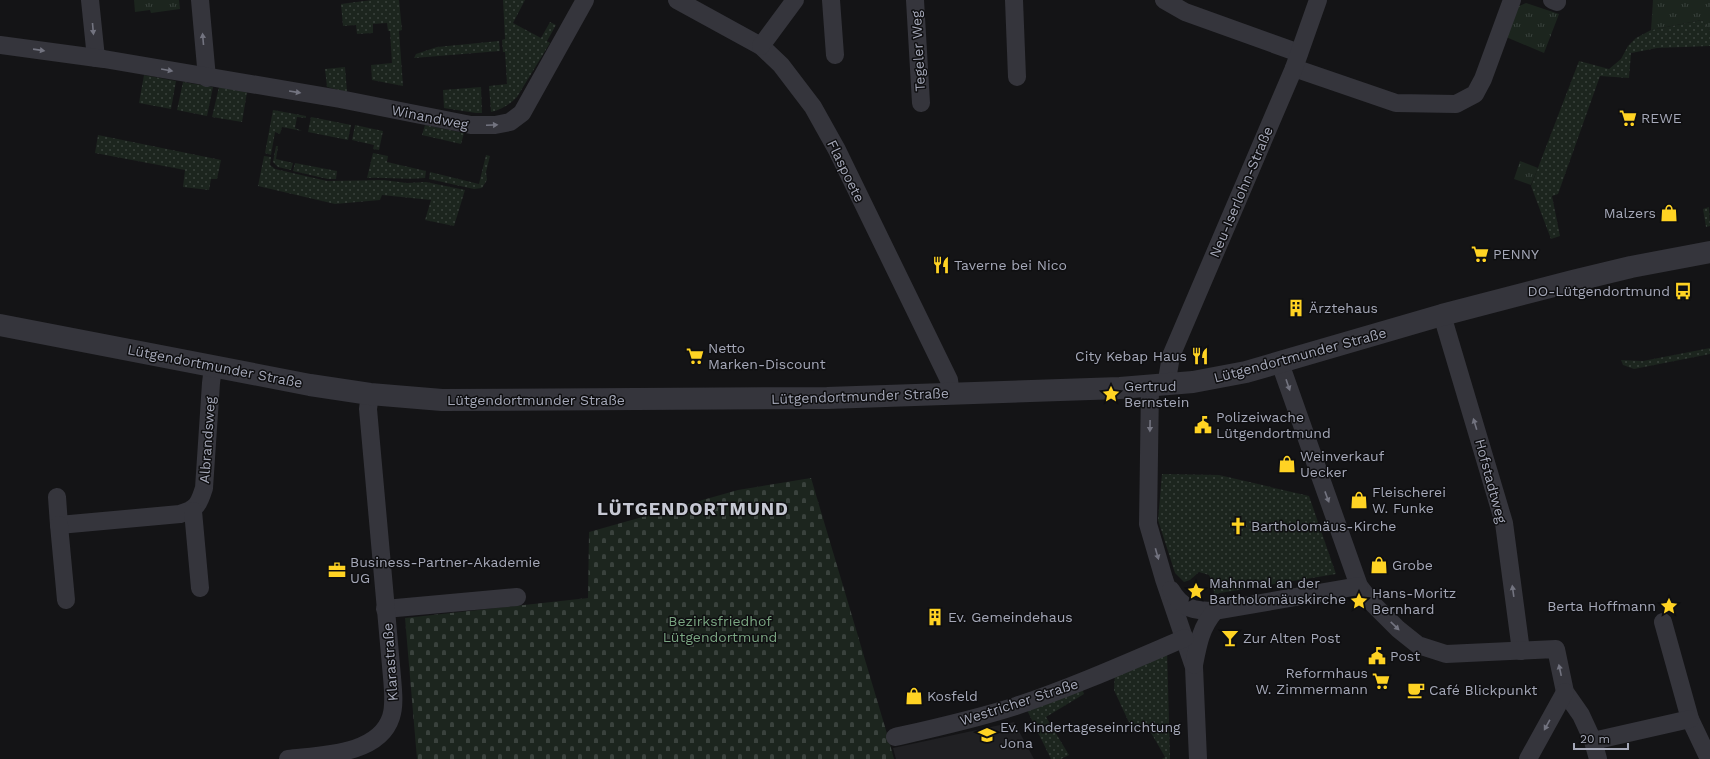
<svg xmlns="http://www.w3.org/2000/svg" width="1710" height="759" font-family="'Work Sans',sans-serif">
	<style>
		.built { fill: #202023 }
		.grass { fill: url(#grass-dots) }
		.cemetery { fill: url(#cemetery-stones) }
		.park { fill: url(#park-tufts) }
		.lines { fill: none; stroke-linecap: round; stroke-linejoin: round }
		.minor { stroke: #35353c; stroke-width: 18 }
		.tertiary { stroke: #35353c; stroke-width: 22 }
		.oneway { fill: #737480 }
		.labels { text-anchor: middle; stroke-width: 3; stroke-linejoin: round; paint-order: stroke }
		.street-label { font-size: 14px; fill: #a5a8b8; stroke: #0f0f11 }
		.poi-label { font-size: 14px; fill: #a5a8b8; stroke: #0f0f11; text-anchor: start }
		.park-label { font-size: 14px; fill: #7aa582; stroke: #0f0f11 }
		.district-label { font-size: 18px; font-weight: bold; letter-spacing: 1px; fill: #c6c8d3; stroke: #0f0f11 }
	</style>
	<defs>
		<pattern id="grass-dots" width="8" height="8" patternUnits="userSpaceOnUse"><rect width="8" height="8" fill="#1c251e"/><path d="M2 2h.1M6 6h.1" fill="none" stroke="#3a423d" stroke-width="1.8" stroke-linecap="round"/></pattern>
		<pattern id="cemetery-stones" width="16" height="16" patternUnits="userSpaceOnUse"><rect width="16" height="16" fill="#1c251e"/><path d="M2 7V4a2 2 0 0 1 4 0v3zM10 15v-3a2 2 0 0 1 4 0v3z" fill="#3a423d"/></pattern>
		<pattern id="park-tufts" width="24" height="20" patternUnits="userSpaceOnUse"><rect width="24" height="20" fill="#1c251e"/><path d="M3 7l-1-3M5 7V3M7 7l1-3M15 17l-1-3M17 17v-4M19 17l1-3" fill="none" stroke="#3a423d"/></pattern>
	</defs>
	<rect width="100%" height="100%" fill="#141416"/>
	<path class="built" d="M1014 722 1034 759H896L893 748Z"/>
	<g class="grass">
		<path d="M372 0H399L402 30 399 31 403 86 372 80 371 65 392 63 390 31H388L387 23 373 24V33L357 34 356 25 343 26 341 4Z"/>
		<path d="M503 0H525L513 23 541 38 550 22 556 25 547 41 550 43 517 97C509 105 502 109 491 112L489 86 507 84 505 52H503L502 40 505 39Z"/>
		<path d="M1702 20 1710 31V46L1657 48 1631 53 1629 78 1600 76 1558 194 1552 196 1560 236 1551 239 1531 186 1579 61 1609 69 1621 59 1628 46 1636 38 1651 30Z"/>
		<path d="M499 41 500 51 414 58 416 54 437 47Z"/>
		<path d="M345 67 347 92 327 87 325 69Z"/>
		<path d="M144 75 176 81 171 109 139 103Z"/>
		<path d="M183 82 213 87 207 116 177 110Z"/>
		<path d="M219 87 247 92 242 122 212 117Z"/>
		<path d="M481 87 482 113H476L444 108 443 90Z"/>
		<path d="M273 110 306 116V118L297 117 295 128 302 131 282 127 280 134 275 132 271 155 265 153Z"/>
		<path d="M311 117 351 125 348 140 308 132Z"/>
		<path d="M355 125 383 131 379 150 373 149 374 145 352 140Z"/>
		<path d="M425 125 464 133 461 144 422 135Z"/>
		<path d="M98 135 221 160 217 179H211L209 190 183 187 185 170 95 153Z"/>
		<path d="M276 146H278L276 159 293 163 291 170 278 167 273 162Z"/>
		<path d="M373 153 388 156 387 162 426 171 425 178C405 180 386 177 367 178Z"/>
		<path d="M486 155 490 156 486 172 487 180 482 188 474 189 429 179 430 172 479 184Z"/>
		<path d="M264 156 271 157 270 165 275 169 327 181 383 180 407 183 426 182 465 190 454 226 425 220 431 200 382 195 380 200 335 204 258 186Z"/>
		<path d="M295 163 337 171 336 179H328L293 171Z"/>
		<path d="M1709 207 1710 226 1706 227 1703 209Z"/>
		<path d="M1710 348V354L1634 369 1623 365 1621 360 1643 361Z"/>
		<path d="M1162 474 1219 475 1309 496 1336 574 1214 594 1213 583 1209 575 1199 572 1190 580 1184 582 1175 573 1158 520Z"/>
		<path d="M1167 649 1170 759H1162L1165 757 1146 724 1131 727 1114 690 1115 671Z"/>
		<path d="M1081 685 1084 694 1046 717 1069 755 1061 759H1051L1025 706Z"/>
	</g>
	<path class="cemetery" d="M811 478 888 737 894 759H417L405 618 588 598 589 532 738 490Z"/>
	<g class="park">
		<path d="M134 0H179L180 9 151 13 150 10 135 12Z"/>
		<path d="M1653 0H1710V31L1702 20 1651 30Z"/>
		<path d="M1526 3 1559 14 1544 53 1506 37 1517 7Z"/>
		<path d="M1520 161 1538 168 1531 185 1514 179Z"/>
	</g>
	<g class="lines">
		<g class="minor">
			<path d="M90 0 96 58"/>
			<path d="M200 0 207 78"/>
			<path d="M677 0 761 46 781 65 813 107 837 150 949 380 951 394"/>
			<path d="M831 0 835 55"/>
			<path d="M915 0 921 103"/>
			<path d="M1014 0 1017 77"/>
			<path d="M1164 0 1185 12 1299 53"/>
			<path d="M1552 0 1557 2V0"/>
			<path d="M0 45 104 59 340 99 471 125H495L510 122 522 113 585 0"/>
			<path d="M761 46 795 0"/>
			<path d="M1294 68 1396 103 1456 104 1475 94 1483 79 1512 0"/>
			<path d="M1442 315 1504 523 1521 651"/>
			<path d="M1280 363 1359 586 1372 603 1398 629 1418 645 1446 654 1556 649 1565 692 1581 715 1593 741 1598 759"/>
			<path d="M1169 385 1168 374 1171 356 1294 68 1318 0"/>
			<path d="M1150 387 1148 524 1164 579 1194 667 1198 759"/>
			<path d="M57 497 59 525 180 514C197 509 199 504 204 488L211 383 213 367"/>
			<path d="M193 511 200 588"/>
			<path d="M59 525 66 600"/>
			<path d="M1171 590C1182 609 1194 611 1215 611"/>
			<path d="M385 609 517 597"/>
			<path d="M1663 622 1690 719 1709 759"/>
			<path d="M1194 665C1198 644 1201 627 1215 611L1359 586"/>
			<path d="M895 737C935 728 976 719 1016 706 1073 687 1129 662 1185 638"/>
			<path d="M1593 741 1690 719"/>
			<path d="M288 759C321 755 379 755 391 717 395 705 393 690 392 677L368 409 370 394"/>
			<path d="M1528 759 1565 692"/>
		</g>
		<path class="tertiary" d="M0 325 310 385 370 394 442 400 827 398 1120 388 1193 382 1246 372 1442 315 1573 281 1631 267 1710 252"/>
	</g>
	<defs><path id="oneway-solid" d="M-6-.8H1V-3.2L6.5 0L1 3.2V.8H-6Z"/></defs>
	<g class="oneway">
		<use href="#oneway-solid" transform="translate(93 29) rotate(85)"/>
		<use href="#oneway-solid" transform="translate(203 39) rotate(-95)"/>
		<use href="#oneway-solid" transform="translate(39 50) rotate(8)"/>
		<use href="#oneway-solid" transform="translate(167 70) rotate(10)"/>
		<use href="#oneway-solid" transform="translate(295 92) rotate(9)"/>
		<use href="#oneway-solid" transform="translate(492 125) rotate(-3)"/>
		<use href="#oneway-solid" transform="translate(1288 385) rotate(71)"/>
		<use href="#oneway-solid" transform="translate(1475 424) rotate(-107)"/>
		<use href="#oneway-solid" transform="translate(1150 426) rotate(91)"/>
		<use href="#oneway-solid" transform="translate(1327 497) rotate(70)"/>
		<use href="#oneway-solid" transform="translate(1157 554) rotate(74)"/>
		<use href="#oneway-solid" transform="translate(1513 591) rotate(-98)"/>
		<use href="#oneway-solid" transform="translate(1395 626) rotate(44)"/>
		<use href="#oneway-solid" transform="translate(1560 670) rotate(-102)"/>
		<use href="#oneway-solid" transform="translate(1547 725) rotate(119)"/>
	</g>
	<defs>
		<g id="supermarket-bare" transform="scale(1.38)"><path d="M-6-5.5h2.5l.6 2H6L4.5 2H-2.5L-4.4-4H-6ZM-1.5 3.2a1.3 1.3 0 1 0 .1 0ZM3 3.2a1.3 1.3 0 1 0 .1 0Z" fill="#ffd323" stroke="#0f0f11" stroke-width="2.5" paint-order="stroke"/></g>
		<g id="shop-bare" transform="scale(1.38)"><path d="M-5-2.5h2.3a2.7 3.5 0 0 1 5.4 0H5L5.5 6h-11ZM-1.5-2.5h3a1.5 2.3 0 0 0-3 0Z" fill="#ffd323" stroke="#0f0f11" stroke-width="2.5" paint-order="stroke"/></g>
		<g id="restaurant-bare" transform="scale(1.38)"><path d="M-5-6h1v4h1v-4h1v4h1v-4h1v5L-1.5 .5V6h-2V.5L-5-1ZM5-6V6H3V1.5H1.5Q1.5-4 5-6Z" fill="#ffd323" stroke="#0f0f11" stroke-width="2.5" paint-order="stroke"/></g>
		<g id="bus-bare" transform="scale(1.38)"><path d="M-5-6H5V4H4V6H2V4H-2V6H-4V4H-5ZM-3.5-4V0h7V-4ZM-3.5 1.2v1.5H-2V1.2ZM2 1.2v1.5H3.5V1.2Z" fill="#ffd323" stroke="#0f0f11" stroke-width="2.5" paint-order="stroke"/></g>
		<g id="building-bare" transform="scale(1.38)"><path d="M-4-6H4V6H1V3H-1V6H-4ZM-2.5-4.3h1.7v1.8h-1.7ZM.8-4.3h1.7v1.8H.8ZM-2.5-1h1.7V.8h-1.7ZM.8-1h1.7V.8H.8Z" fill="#ffd323" stroke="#0f0f11" stroke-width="2.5" paint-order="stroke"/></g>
		<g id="sight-bare" transform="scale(1.38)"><path d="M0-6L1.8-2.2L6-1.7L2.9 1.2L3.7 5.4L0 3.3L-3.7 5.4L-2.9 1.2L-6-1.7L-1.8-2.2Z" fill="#ffd323" stroke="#0f0f11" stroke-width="2.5" paint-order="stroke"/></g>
		<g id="civic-bare" transform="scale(1.38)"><path d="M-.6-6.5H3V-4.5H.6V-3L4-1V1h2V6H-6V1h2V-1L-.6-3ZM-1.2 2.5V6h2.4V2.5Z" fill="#ffd323" stroke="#0f0f11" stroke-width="2.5" paint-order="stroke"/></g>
		<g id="church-bare" transform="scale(1.38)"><path d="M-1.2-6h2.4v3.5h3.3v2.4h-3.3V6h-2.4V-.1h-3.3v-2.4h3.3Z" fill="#ffd323" stroke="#0f0f11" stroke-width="2.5" paint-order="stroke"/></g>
		<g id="office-bare" transform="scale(1.38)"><path d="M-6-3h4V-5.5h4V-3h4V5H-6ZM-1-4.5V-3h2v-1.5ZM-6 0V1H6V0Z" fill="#ffd323" stroke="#0f0f11" stroke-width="2.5" paint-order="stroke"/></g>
		<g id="bar-bare" transform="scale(1.38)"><path d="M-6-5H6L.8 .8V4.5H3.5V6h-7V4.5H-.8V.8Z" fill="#ffd323" stroke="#0f0f11" stroke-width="2.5" paint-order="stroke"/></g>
		<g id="cafe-bare" transform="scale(1.38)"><path d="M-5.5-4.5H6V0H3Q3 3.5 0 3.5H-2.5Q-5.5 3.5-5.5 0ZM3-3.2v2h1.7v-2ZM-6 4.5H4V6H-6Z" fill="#ffd323" stroke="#0f0f11" stroke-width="2.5" paint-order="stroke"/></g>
		<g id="school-bare" transform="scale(1.38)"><path d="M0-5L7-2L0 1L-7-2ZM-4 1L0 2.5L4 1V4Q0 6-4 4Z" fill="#ffd323" stroke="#0f0f11" stroke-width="2.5" paint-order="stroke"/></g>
	</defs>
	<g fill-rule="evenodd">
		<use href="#supermarket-bare" x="1628" y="118"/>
		<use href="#shop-bare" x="1669" y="213"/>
		<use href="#supermarket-bare" x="1480" y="254"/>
		<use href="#restaurant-bare" x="941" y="265"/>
		<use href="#bus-bare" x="1683" y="291"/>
		<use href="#building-bare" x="1296" y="308"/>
		<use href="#supermarket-bare" x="695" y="356"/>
		<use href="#restaurant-bare" x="1200" y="356"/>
		<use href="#sight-bare" x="1111" y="394"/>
		<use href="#civic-bare" x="1203" y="425"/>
		<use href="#shop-bare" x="1287" y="464"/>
		<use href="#shop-bare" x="1359" y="500"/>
		<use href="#church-bare" x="1238" y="526"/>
		<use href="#shop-bare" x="1379" y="565"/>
		<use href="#office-bare" x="337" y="570"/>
		<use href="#sight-bare" x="1196" y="591"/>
		<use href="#sight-bare" x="1359" y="601"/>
		<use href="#sight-bare" x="1669" y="606"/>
		<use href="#building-bare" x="935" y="617"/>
		<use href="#bar-bare" x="1230" y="638"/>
		<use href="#civic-bare" x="1377" y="656"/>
		<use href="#supermarket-bare" x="1381" y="681"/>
		<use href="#cafe-bare" x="1416" y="690"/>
		<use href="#shop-bare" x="914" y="696"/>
		<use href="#school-bare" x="987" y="735"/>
	</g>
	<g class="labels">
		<g class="street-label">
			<text transform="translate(918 51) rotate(-93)" y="5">Tegeler Weg</text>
			<text transform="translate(430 117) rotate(11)" y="5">Winandweg</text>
			<text transform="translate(846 171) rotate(64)" y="5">Flaspoete</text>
			<text transform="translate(1241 192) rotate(-67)" y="5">Neu-Iserlohn-Straße</text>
			<text transform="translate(1300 355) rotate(-15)" y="5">Lütgendortmunder Straße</text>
			<text transform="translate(215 366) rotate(11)" y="5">Lütgendortmunder Straße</text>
			<text transform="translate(860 396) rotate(-2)" y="5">Lütgendortmunder Straße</text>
			<text x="536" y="405">Lütgendortmunder Straße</text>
			<text transform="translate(207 440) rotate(-86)" y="5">Albrandsweg</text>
			<text transform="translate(1491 481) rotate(75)" y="5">Hofstadtweg</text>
			<text transform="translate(390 662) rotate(-94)" y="5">Klarastraße</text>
			<text transform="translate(1019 702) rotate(-18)" y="5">Westricher Straße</text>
		</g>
		<g class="poi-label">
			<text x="1641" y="123">REWE</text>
			<text x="1656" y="218" text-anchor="end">Malzers</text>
			<text x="1493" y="259">PENNY</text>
			<text x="954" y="270">Taverne bei Nico</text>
			<text x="1670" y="296" text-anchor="end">DO-Lütgendortmund</text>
			<text x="1309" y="313">Ärztehaus</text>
			<text x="708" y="353">Netto<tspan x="708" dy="16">Marken-Discount</tspan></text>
			<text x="1187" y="361" text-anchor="end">City Kebap Haus</text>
			<text x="1124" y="391">Gertrud<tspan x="1124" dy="16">Bernstein</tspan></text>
			<text x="1216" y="422">Polizeiwache<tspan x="1216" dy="16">Lütgendortmund</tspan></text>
			<text x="1300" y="461">Weinverkauf<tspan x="1300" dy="16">Uecker</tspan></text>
			<text x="1372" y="497">Fleischerei<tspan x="1372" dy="16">W. Funke</tspan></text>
			<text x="1251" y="531">Bartholomäus-Kirche</text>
			<text x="350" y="567">Business-Partner-Akademie<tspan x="350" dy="16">UG</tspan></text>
			<text x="1392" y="570">Grobe</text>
			<text x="1209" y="588">Mahnmal an der<tspan x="1209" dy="16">Bartholomäuskirche</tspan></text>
			<text x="1372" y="598">Hans-Moritz<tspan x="1372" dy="16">Bernhard</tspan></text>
			<text x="1656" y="611" text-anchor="end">Berta Hoffmann</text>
			<text x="948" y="622">Ev. Gemeindehaus</text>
			<text x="1243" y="643">Zur Alten Post</text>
			<text x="1390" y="661">Post</text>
			<text x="1368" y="678" text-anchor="end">Reformhaus<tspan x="1368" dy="16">W. Zimmermann</tspan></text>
			<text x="1429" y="695">Café Blickpunkt</text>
			<text x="927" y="701">Kosfeld</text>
			<text x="1000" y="732">Ev. Kindertageseinrichtung<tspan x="1000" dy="16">Jona</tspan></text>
		</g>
		<g class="park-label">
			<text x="720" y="626">Bezirksfriedhof<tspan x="720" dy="16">Lütgendortmund</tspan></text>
		</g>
		<g class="district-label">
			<text x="693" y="515">LÜTGENDORTMUND</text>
		</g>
	</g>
	<path d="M1574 743v6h54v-6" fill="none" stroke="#a5a8b8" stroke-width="2"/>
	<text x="1580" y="743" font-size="12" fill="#a5a8b8" stroke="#0f0f11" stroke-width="3" paint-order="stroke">20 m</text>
</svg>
